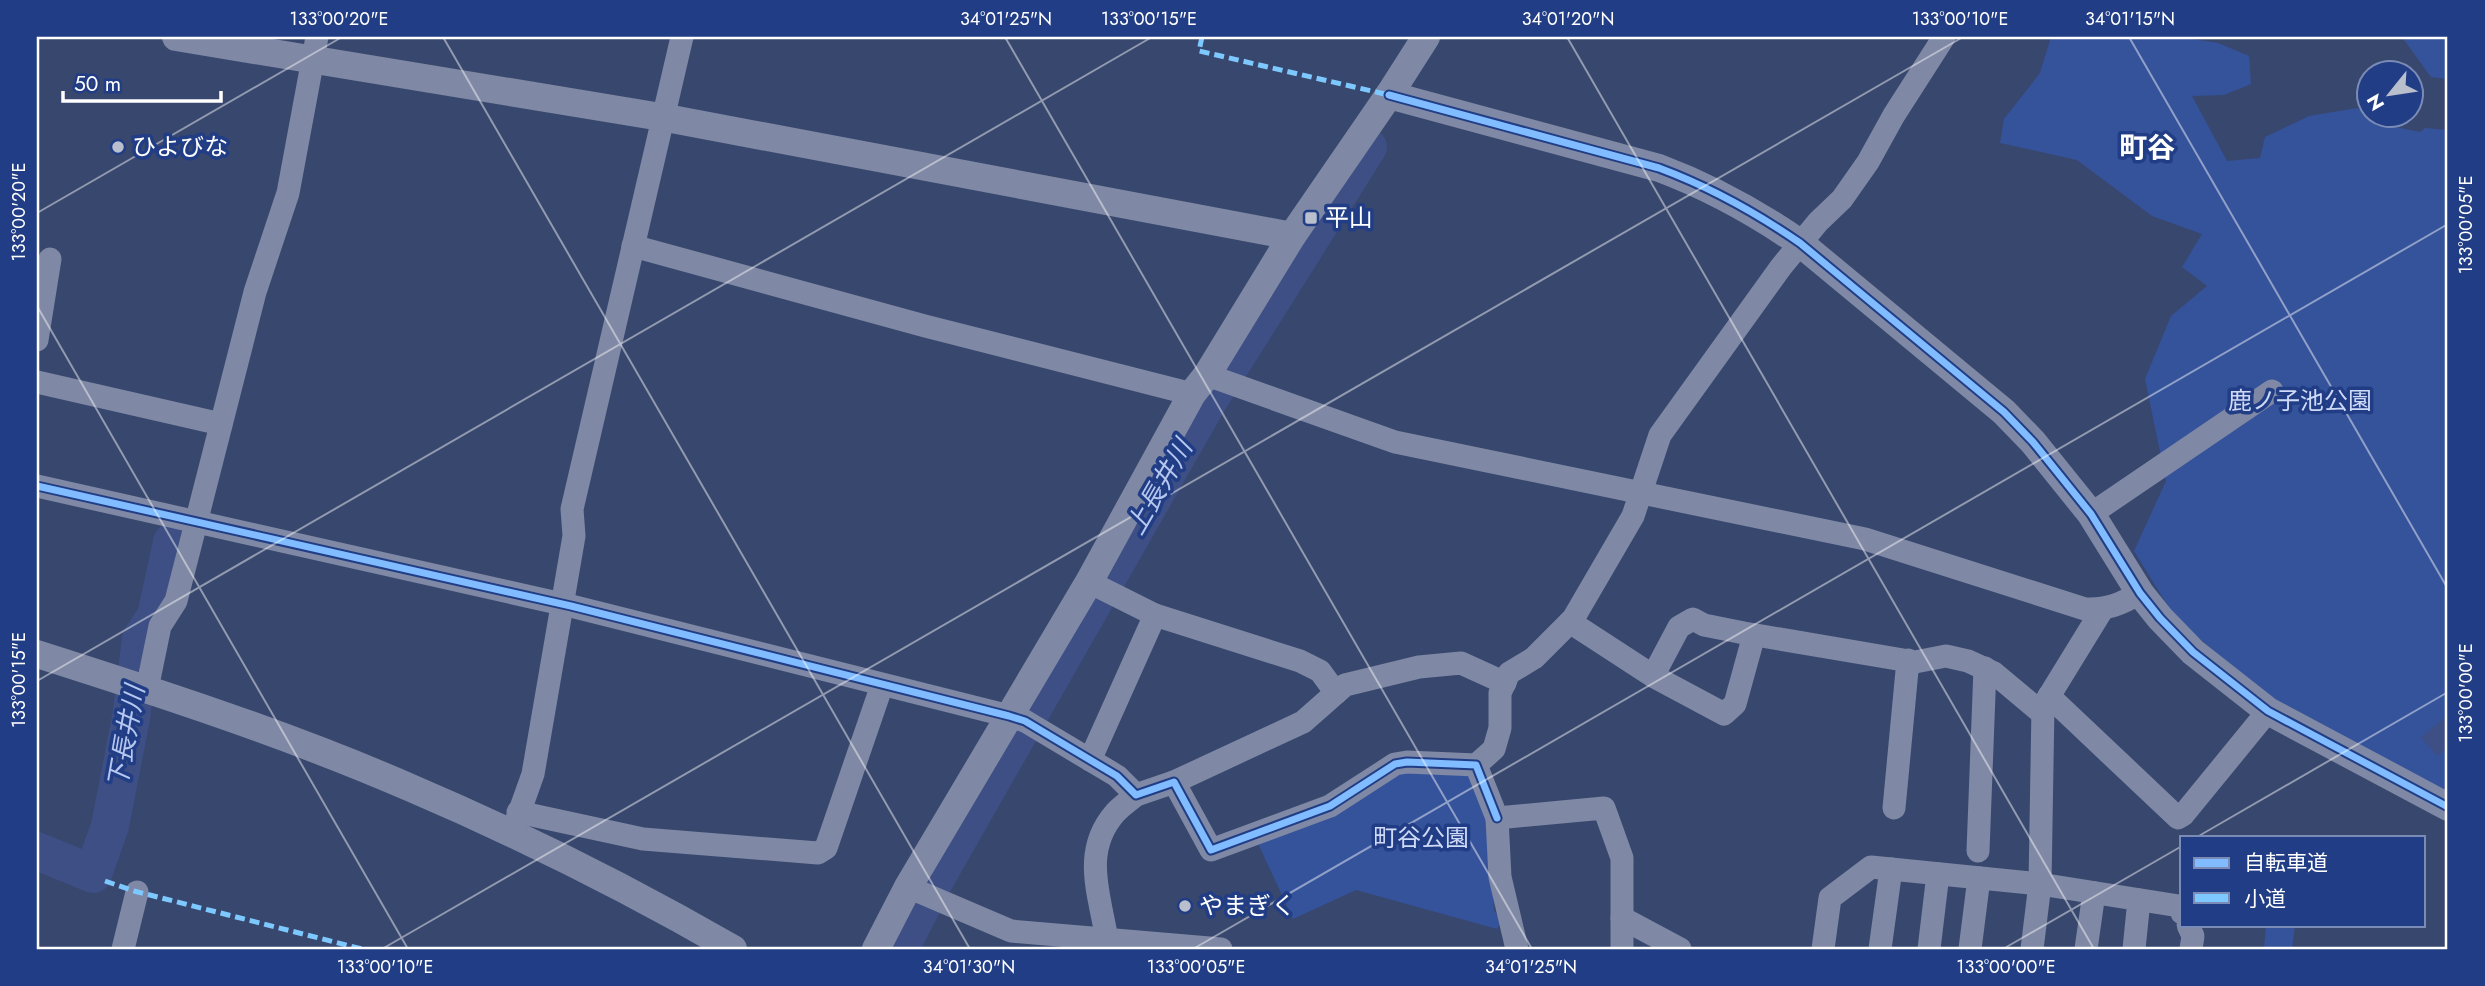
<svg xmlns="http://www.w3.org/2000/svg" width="2485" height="986" font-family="Jost,'Noto Sans JP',sans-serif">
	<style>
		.green { fill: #35539b }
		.water { fill: #3d4f84 }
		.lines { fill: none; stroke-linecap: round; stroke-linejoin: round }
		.river { stroke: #3d4f84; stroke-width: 38 }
		.minor { stroke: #7f88a4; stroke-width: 23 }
		.tertiary { stroke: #7f88a4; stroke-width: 28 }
		.quiet { stroke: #7dc8fe; stroke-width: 5; stroke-dasharray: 10 5; stroke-linecap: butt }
		.cycleway-casing { stroke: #213d85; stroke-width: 11 }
		.cycleway { stroke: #80bcff; stroke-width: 7 }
		.ticks { fill: none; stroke: #fff; stroke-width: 2; stroke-opacity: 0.45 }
		.poi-dot { fill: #b9bfcc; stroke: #213d85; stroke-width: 2.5 }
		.labels { text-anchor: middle; stroke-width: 7; stroke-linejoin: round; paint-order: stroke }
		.poi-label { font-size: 24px; fill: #fff; stroke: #213d85; text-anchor: start }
		.park-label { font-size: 24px; fill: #cfdaf7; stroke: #213d85 }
		.water-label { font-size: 26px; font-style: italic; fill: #b6c7f0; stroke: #213d85 }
		.quarter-label { font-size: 28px; font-weight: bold; fill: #fff; stroke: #213d85 }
		.neatline { fill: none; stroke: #fff; stroke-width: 2.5 }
		.ticks-label { font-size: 18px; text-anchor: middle; fill: #fff }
	</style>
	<rect width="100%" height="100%" fill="#38476e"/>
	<g class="green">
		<path d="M2051 37H2180L2218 43 2249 56 2251 84 2224 95 2192 96 2227 161 2260 158 2265 137 2309 116 2357 108 2391 126 2420 132 2425 128 2448 130V796L2273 701 2175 618 2134 551 2166 481 2145 379 2171 316 2207 286 2182 267 2202 234 2152 216 2077 160 2000 143 2004 119 2040 73Z"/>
		<path d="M2402 37H2448V79L2431 77Z"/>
		<path d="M1405 768 1471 770 1488 815 1494 910 1501 922 1497 929 1356 890 1293 919 1255 837Z"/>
		<path d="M2266 925H2295L2292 949H2264Z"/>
	</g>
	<path class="water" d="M2448 715V747L2437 756 2421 737Z"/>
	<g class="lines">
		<g class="river">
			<path d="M37 851 93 874 110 826 131 718 141 639 156 616 172 542"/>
			<path d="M900 949 936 878 1207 403 1368 147"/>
		</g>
		<g class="minor">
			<path d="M633 246 925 326 1192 394"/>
			<path d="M37 340 50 259"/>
			<path d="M1207 375 1395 442 1865 539 2085 609C2107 610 2121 604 2140 593"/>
			<path d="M37 382 221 424"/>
			<path d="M37 486 571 606 1009 716 1025 721 1117 776 1136 795 1174 782 1211 850 1330 806 1395 764 1407 762 1476 765 1497 818"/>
			<path d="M2091 514 2272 391"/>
			<path d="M1089 582 1155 615 1300 661 1320 671 1336 693"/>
			<path d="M1570 622 1653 676 1679 627 1693 619 1704 625 1744 633 1915 662 1946 656 1968 661 1994 673 2043 714"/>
			<path d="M1653 676 1724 714 1735 704 1754 635"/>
			<path d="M147 689 160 626 176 601 255 292 288 193 317 37"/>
			<path d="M2049 696 2178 818 2183 815 2268 711"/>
			<path d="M1090 760 1155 615"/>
			<path d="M1476 765 1494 749 1500 728V693L1509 673 1534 658 1573 619 1633 516 1660 435 1781 267 1818 222 1842 199 1868 162 1894 115 1944 37"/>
			<path d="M1174 782 1303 722 1345 685 1419 667 1461 663 1505 683"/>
			<path d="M1894 808 1908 660"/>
			<path d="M518 812 643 839 818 853 826 848 882 685"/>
			<path d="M512 833 533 774 574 536 572 509 682 37"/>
			<path d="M1978 851 1985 668"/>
			<path d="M908 887 1011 931 1221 949"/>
			<path d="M1622 918 1680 949"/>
			<path d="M2188 925 2193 936 2191 949"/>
			<path d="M1107 940C1100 895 1081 852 1115 813 1121 806 1129 801 1136 795"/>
			<path d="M123 949 137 892"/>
			<path d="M1517 949 1500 877 1497 818 1604 808 1622 858V949"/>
			<path d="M1823 949 1830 898 1871 867 2040 884 2179 906 2182 913"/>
			<path d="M1880 949 1891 869"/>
			<path d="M1929 949 1938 874"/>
			<path d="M1970 949 1979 878"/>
			<path d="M2032 949 2040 884 2043 706 2102 610"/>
			<path d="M2086 949 2094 893"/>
			<path d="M2134 949 2139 900"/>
		</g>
		<g class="tertiary">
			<path d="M176 37 661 117 1292 236"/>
			<path d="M1389 95 1659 168C1710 187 1755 212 1800 243L2004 412 2033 442 2091 514 2140 593 2160 618 2193 652 2268 711 2448 807"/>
			<path d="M37 654C163 694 289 735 411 788 521 835 629 889 733 949"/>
			<path d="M876 949 908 887 1089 582 1192 394 1207 375 1292 236 1389 95 1426 37"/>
		</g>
		<g class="quiet">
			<path d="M1202 37 1199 51 1389 95"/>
			<path d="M105 881 134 891 362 949"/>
		</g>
		<g class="cycleway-casing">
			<g id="cycleway">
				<path d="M1389 95 1659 168C1710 187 1755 212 1800 243L2004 412 2033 442 2091 514 2140 593 2160 618 2193 652 2268 711 2448 807"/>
				<path d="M37 486 571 606 1009 716 1025 721 1117 776 1136 795 1174 782 1211 850 1330 806 1395 764 1407 762 1476 765 1497 818"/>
			</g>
		</g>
		<use href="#cycleway" class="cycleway"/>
	</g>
	<path class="ticks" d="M443 37 970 949M1005 37 1532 949M1567 37 2094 949M2129 37 2448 589M37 213 342 37M37 306 408 949M37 681 1152 37M2197 837 2448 692M382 949 1963 37M1193 949 2448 224M2003 949 2182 846"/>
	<g class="poi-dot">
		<circle cx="118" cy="147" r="7"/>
		<rect x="1304" y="211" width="14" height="14" rx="3.5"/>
		<circle cx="1185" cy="906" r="7"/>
	</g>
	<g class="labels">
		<g class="poi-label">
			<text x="132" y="155">ひよびな</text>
			<text x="1325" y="226">平山</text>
			<text x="1199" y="914">やまぎく</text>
		</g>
		<g class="park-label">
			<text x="2300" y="409">鹿ノ子池公園</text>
			<text x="1421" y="846">町谷公園</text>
		</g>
		<g class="water-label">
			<text transform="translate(1159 487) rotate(-60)" y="9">上長井川</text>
			<text transform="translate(126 737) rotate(-80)" y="9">下長井川</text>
		</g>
		<g class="quarter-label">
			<text x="2147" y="157">町谷</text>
		</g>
	</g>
	<rect width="2485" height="986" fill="none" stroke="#213d85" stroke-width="77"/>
	<rect x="2180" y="836" width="245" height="91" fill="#213d85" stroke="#7a8bb6" stroke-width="2"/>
	<rect x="2194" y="858" width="35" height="10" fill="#80bcff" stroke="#7a8bb6" stroke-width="2"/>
	<text x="2244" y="870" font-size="21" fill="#ffffff">自転車道</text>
	<rect x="2194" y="893" width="35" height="10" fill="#7dc8fe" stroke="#7a8bb6" stroke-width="2"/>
	<text x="2244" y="906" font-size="21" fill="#ffffff">小道</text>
	<g transform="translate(2390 94) rotate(240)"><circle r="33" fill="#213d85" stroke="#7a8bb6" stroke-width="2"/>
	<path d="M0-5L12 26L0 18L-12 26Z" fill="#b9bfcc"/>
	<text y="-10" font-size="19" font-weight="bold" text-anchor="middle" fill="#ffffff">N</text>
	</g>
	<path d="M63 91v10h158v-10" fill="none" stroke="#ffffff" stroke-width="3.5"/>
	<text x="74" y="91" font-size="21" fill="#ffffff" stroke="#213d85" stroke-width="5" paint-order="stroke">50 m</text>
	<rect x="38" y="38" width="2408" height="910" class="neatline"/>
	<g class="ticks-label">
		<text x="339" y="25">133°00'20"E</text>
		<text x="1006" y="25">34°01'25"N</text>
		<text x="1149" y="25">133°00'15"E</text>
		<text x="1568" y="25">34°01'20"N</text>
		<text x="1960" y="25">133°00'10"E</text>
		<text x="2130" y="25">34°01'15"N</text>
		<text transform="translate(19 212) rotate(-90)" y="6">133°00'20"E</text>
		<text transform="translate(2466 225) rotate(-90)" y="6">133°00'05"E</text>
		<text transform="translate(19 680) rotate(-90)" y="6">133°00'15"E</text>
		<text transform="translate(2466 693) rotate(-90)" y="6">133°00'00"E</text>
		<text x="385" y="973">133°00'10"E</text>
		<text x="969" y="973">34°01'30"N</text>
		<text x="1196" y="973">133°00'05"E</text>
		<text x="1531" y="973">34°01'25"N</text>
		<text x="2006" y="973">133°00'00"E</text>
	</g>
</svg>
